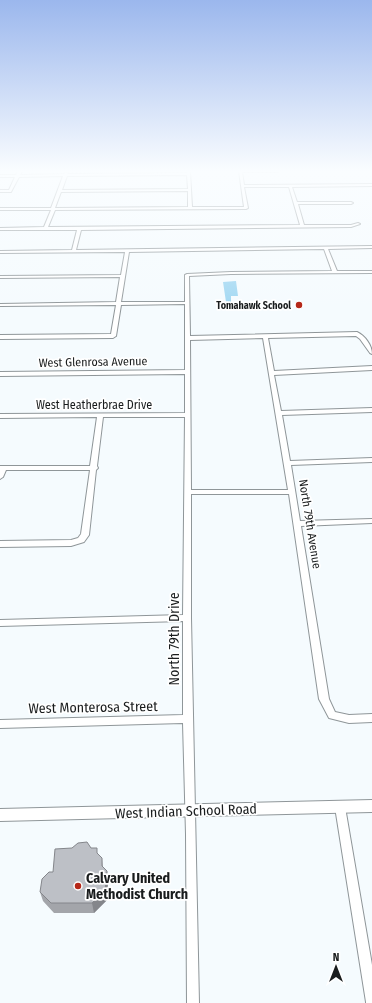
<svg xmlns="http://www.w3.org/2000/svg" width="372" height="1003" font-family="'Fira Sans Condensed',sans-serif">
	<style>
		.green { fill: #a0d7f2 }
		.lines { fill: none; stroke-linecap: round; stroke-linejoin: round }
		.street-casing { stroke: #8f9699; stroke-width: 2 }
		.secondary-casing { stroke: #8f9699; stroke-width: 2 }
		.street { fill: #fff; fill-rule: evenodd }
		.secondary { fill: #fff; fill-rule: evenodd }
		.wall { fill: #a3a5aa }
		.shaded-wall { fill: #84868b }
		.building { fill: #bdc0c6; stroke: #84868b }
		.poi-dot { fill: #b52718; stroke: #fff; stroke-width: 1.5 }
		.labels { text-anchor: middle; stroke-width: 3.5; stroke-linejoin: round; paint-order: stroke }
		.far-poi-label { font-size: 10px; font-weight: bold; fill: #191c1d; stroke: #fff; text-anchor: end }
		.street-label { font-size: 12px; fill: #191c1d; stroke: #fff }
		.near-street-label { font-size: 14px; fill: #191c1d; stroke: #fff }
		.near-poi-label { font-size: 14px; font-weight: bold; fill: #191c1d; stroke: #fff; text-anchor: start }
	</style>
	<rect width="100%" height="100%" fill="#f5fbfe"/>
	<path class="green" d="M236 281 238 296H231V302H226L223 282Z"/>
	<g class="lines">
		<g class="street-casing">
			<g id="street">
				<path d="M18 171H22L20 175 64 174 66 172 68 173 67 174 187 173 188 171H190L192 207H244L239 171H279L277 172H242L244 185 372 184V186L292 187 297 202H351L353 203 351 204H298L304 225H351L358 223 360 224 351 227 81 230 76 250 372 246V248L328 249 337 271H372V273L231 274 189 276 190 336 357 332C365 336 372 345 372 354L370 353 360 339 356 336 268 338 274 371 372 366V370L274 375 281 411 372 408V412L282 415 290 461 372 458V462L291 465 300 521 372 519V523L301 526 329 699 335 712 349 715 372 714V722L349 723 329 718 319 699 289 494H191V618L199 1003H187L186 834 183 723 0 728V720L183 715V621L0 626V620L183 615 185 417H103L97 466 98 468 96 470 89 535 84 542 71 546 0 547V541L71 540 78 538 81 534 90 470H6L3 477 0 479V466H90L97 417 0 418V414L185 413V374L0 376V372L185 370V304L121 305 116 336 113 338 0 339V335L111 334 116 305 0 306V304L116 302 120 277 0 278V276L121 275 125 252 0 253V251L72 250 77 230H0V228L44 227 51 210H0V208H51L63 176 19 177 11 192H0V190H9L15 177H0V175H16ZM187 175 188 189 62 190 67 176ZM244 187H289L300 225 48 227 55 210 246 209 248 208ZM188 191V207L55 208 61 192ZM324 249 332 271 231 272 187 274 185 275V302H121L129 252ZM263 338 288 490H191L190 340Z"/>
				<path d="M340 802 344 803 345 807 372 965V1003H366V1002L335 807 336 803Z"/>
			</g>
		</g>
		<g class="secondary-casing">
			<path id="secondary" d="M372 800V812L0 821V809Z"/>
		</g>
		<use href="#street" class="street"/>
		<use href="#secondary" class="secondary"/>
	</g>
	<path class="wall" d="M98 855 102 858 103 868 107 871 108 881 107 900 94 913H54L43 901 40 892 53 872Z"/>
	<path class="shaded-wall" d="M107 871 108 881 107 900 94 913 92 903Z"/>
	<path class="building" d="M87 842 91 848H97V853L102 858V866L107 871 105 890 92 903H51L40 892 42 879 49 872H53L55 849 72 848 78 843Z"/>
	<linearGradient id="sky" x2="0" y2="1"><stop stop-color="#9bb7ed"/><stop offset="0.55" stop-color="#fafdff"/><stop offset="1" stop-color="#fafdff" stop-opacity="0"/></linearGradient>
	<rect width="372" height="311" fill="url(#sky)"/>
	<g class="poi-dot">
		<circle cx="299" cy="305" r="4"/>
		<circle cx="78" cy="886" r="4"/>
	</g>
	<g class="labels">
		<g class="far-poi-label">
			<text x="291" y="309">Tomahawk School</text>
		</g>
		<g class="street-label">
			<text transform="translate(93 362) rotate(-1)" y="4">West Glenrosa Avenue</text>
			<text x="94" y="409">West Heatherbrae Drive</text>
			<text transform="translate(310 524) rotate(81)" y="4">North 79th Avenue</text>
		</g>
		<g class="near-street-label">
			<text transform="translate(174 639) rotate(-90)" y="5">North 79th Drive</text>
			<text transform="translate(93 707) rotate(-1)" y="5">West Monterosa Street</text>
			<text transform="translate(186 811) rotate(-2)" y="5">West Indian School Road</text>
		</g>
		<g class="near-poi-label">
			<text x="86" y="883">Calvary United<tspan x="86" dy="16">Methodist Church</tspan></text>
		</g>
	</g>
	<g transform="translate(336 967)" stroke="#ffffff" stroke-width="3" paint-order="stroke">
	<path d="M0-3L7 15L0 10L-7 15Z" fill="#191c1d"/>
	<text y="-6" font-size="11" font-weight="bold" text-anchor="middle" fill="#191c1d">N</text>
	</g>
</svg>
